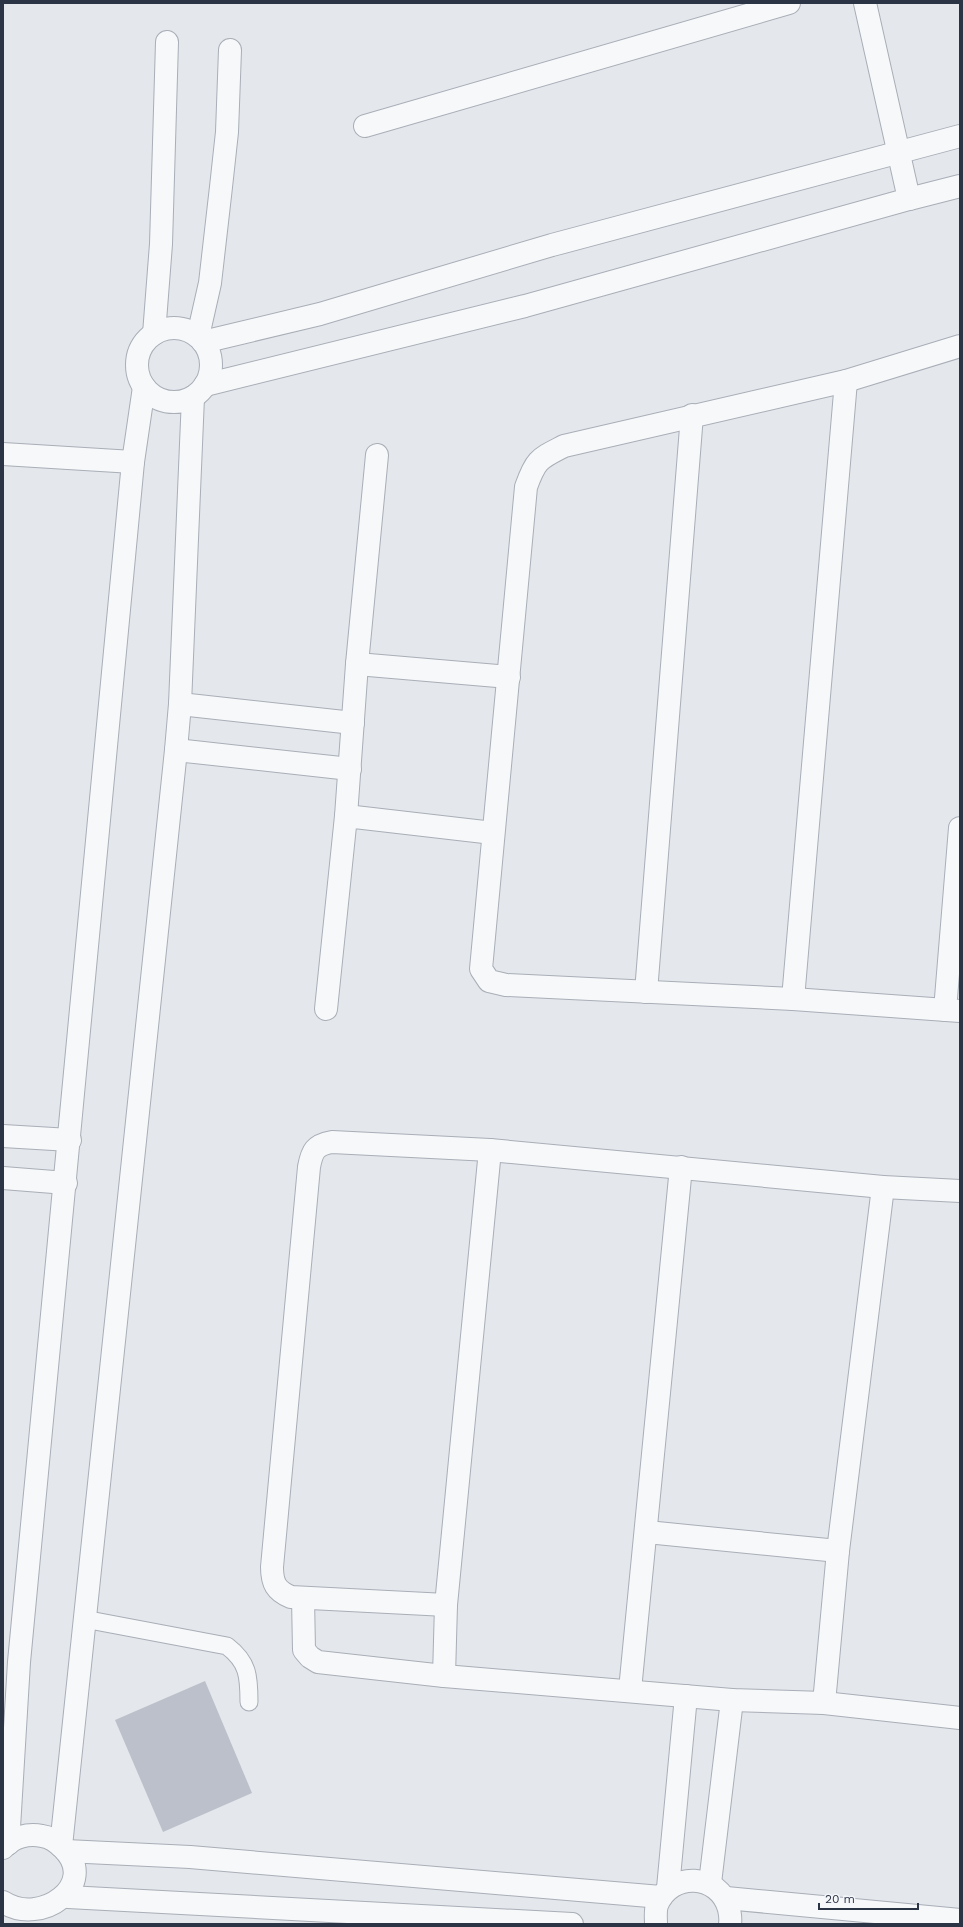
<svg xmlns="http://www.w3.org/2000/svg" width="963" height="1927" font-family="'Work Sans',sans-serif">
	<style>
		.building { fill: #bbc0ca }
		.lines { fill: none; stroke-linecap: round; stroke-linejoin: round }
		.lane-casing { stroke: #a9aeb7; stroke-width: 19 }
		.street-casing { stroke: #a9aeb7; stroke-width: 24 }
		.lane { stroke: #f7f8fa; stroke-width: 17 }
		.street { stroke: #f7f8fa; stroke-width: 22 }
	</style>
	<rect width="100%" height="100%" fill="#e4e7ec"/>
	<path class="building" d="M205 1681 252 1793 163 1832 115 1720Z"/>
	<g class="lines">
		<g class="lane-casing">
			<path id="lane" d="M84 1619 227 1646C248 1662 249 1676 249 1702"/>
		</g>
		<g class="street-casing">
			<g id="street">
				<path d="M865 3 909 199"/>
				<path d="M365 126 789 3"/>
				<circle cx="174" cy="365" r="37"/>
				<path d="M154 334 161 244 167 42"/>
				<path d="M198 336 210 283 221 187 227 132 230 50"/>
				<path d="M203 342 320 314 552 245 960 136"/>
				<path d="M960 346 846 381 564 446C539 459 536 459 526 487L481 969 489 981 506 985 793 999 960 1011"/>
				<path d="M205 385 525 306 909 199 960 186"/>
				<path d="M3 454 133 462"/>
				<path d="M357 664 509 677"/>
				<path d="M180 704 353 723"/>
				<path d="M176 750 350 769"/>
				<path d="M346 816 357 664 377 455"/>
				<path d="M646 992 692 415"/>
				<path d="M793 999 846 381"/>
				<path d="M326 1009 346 816 493 833"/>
				<path d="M945 1010 960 828"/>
				<path d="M3 1136 70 1140"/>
				<path d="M490 1150 446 1605 444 1676 732 1700 824 1703 960 1718"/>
				<path d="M3 1178 66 1183"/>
				<path d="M647 1532 838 1551"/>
				<path d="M303 1598 304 1650 310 1657 318 1662 444 1676"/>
				<path d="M446 1605 291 1597C276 1591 272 1583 272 1567L309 1167C312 1151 315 1145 332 1142L490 1150 883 1187 960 1191"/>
				<path d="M630 1690 681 1167"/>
				<path d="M824 1703 838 1551 883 1187"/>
				<path d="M8 1844 19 1662 133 462 144 387"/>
				<path d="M61 1846 176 750 180 704 193 397"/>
				<path d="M3 1848C13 1837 28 1833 42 1836 50 1837 57 1842 63 1848 100 1884 41 1927 3 1902"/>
				<path d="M66 1851 190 1857 661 1897"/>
				<path d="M710 1883 732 1700"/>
				<path d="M668 1888 686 1696"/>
				<path d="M68 1897 572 1924"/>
				<path d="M726 1898 960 1920"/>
				<path d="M656 1924C656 1918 655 1911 657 1905 671 1871 719 1873 729 1909 730 1915 731 1918 730 1924"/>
			</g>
		</g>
		<use href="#lane" class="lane"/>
		<use href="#street" class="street"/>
	</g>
	<rect width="963" height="1927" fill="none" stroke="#2b3445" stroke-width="8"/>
	<path d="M819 1903v6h99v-6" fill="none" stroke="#2b3445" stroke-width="2"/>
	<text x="825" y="1903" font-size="12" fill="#2b3445" stroke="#f4f6f9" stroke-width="3" paint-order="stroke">20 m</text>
</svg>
